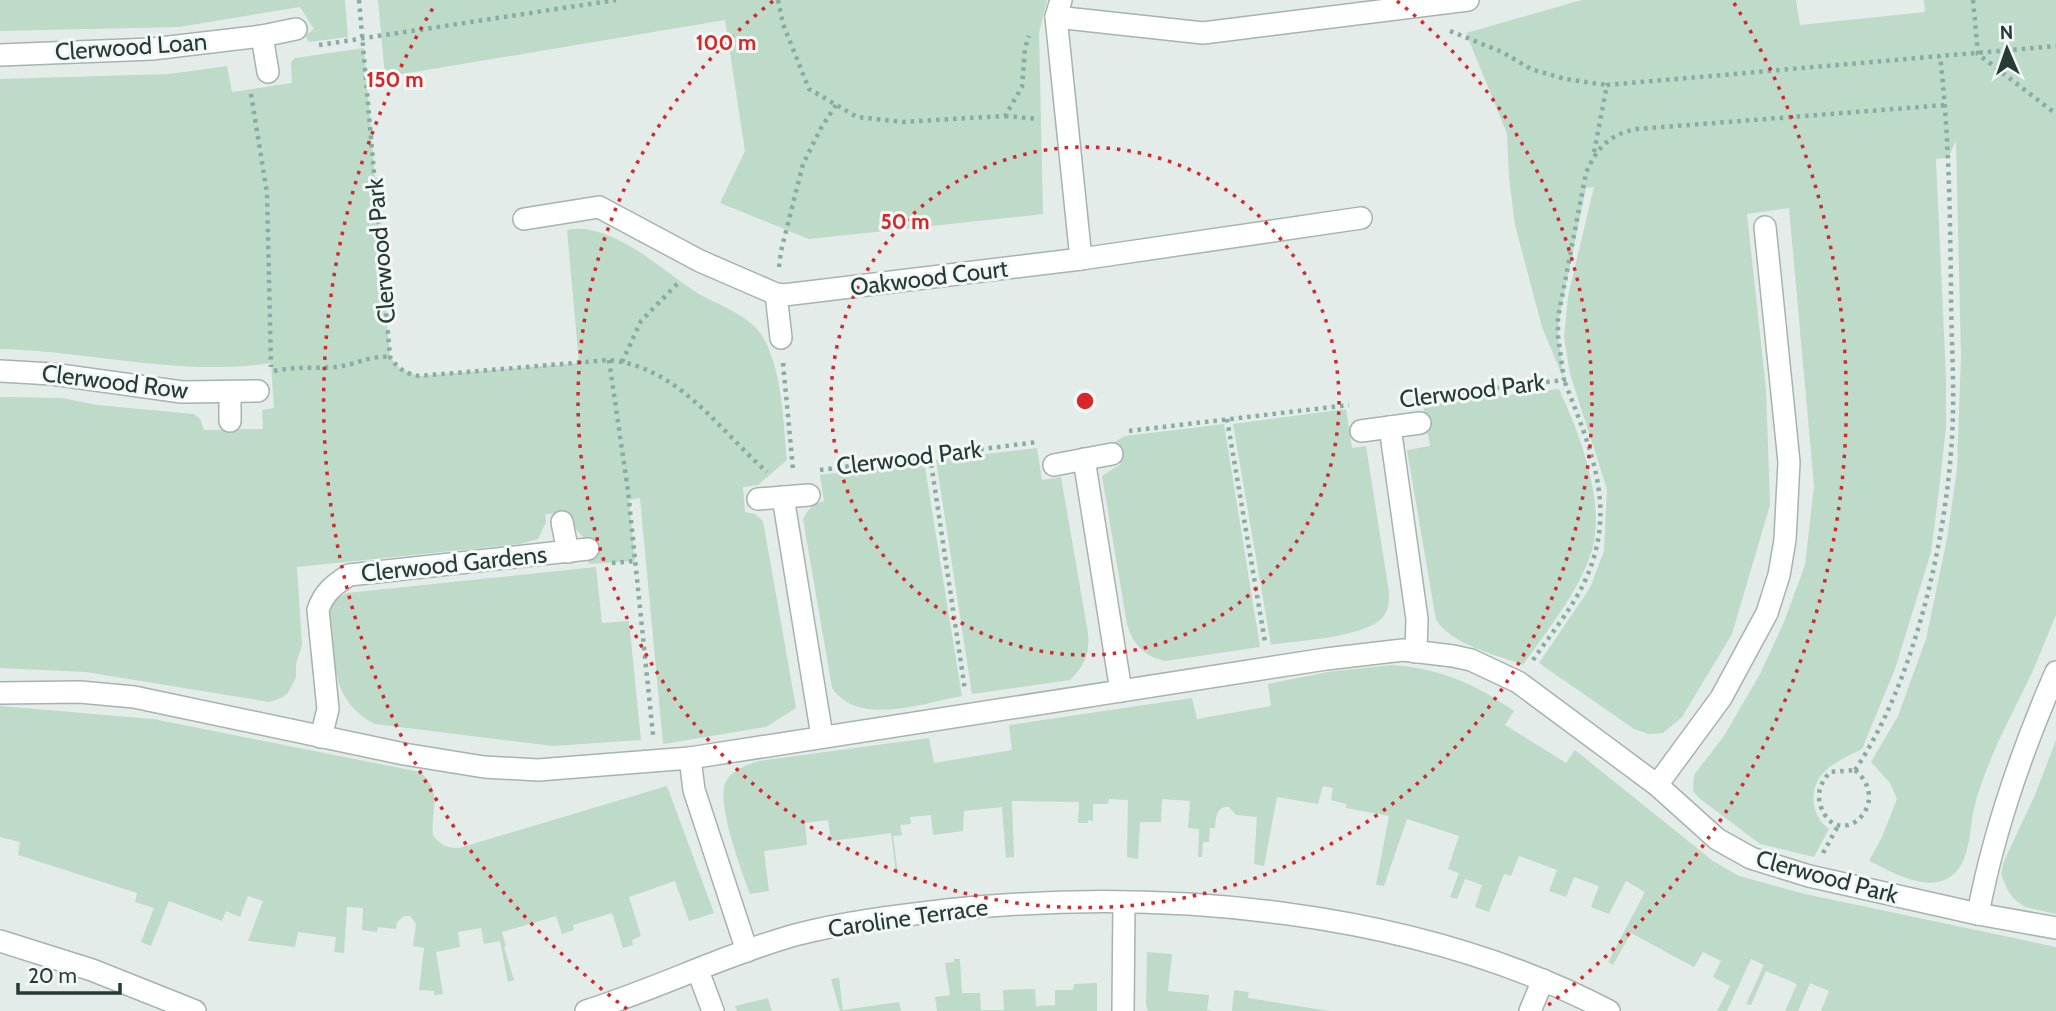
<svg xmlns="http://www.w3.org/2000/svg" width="2056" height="1011" font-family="Cabin,sans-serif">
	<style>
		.green { fill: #bedac9 }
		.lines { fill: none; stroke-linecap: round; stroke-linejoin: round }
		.minor-casing { stroke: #a6b3b0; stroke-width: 24 }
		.path { stroke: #87aca5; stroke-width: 4.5; stroke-dasharray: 3.5 5; stroke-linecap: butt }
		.minor { stroke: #fff; stroke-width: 21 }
		.ring { fill: none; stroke: #d62828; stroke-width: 3.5; stroke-dasharray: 3.5 7 }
		.labels { text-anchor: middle; stroke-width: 6; stroke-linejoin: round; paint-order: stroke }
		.street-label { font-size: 24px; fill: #253b38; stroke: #f3f8f6 }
		.centre { fill: #d62828; stroke: #f3f8f6; stroke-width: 3.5 }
		.ring-label { font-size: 21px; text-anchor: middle; font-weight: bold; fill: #d62828; stroke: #f3f8f6; stroke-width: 6; stroke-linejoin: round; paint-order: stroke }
	</style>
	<rect width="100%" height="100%" fill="#e3ece9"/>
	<g class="green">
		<path d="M0 0H345L348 37 309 42 305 36 314 29 300 7 179 27 0 31Z"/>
		<path d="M378 0H1047L1039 33 1043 214 809 239 720 203 745 151 725 20 385 77Z"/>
		<path d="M1582 0H1796L1800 25 1925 12 1924 0H2056V615C2047 636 2039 658 2029 679 2008 722 1986 762 1974 808 1969 830 1971 863 1950 877 1926 893 1891 871 1869 861L1882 837 1897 799 1890 783 1871 762 1898 716 1926 639 1947 539 1957 469 1961 356 1956 141 1948 158 1936 159 1946 378V427L1939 490 1931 552 1895 669 1862 749C1836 762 1810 772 1814 805 1816 816 1821 823 1829 829L1814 857 1760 844 1699 798 1693 791 1694 775 1724 736 1760 674 1784 622 1805 565 1814 486 1789 208 1747 214 1766 389 1770 505 1732 634 1682 717 1663 733 1649 734 1634 729 1539 663 1590 588 1604 551 1607 489 1570 374 1564 337 1568 296 1594 187 1586 188 1559 318 1558 336 1564 380 1542 327 1515 225 1509 177 1507 134 1466 33Z"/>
		<path d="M364 48 390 357 400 369 419 376 579 363 567 230C587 225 610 235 628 245 653 259 675 279 699 294 720 306 752 316 764 339 783 375 783 422 787 460L758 485 743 487 745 512 755 514 763 521 796 708 766 727 663 744 640 498 629 500 635 561 589 564 586 538C576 533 572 523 570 513L545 514 546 522 538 539 520 544 297 567 302 645 296 664V677L288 693 281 698 269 702 86 672 0 668V397L62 398 97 405 194 414 200 419 204 430 263 429 262 410 274 408 271 363C180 377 91 351 0 349V79L169 74 227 66 232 92 292 83 291 62 295 58Z"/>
		<path d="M1559 389C1579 432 1606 502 1592 550 1579 592 1548 629 1523 665 1495 654 1454 646 1436 620L1407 450 1430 446 1423 405Z"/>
		<path d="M1346 409 1352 448 1366 446 1389 592C1389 602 1389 610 1382 618 1363 638 1299 640 1271 645L1233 424Z"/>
		<path d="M1224 424 1260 647 1166 661C1145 657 1133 645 1127 624L1102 476 1121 464 1111 444 1125 436Z"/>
		<path d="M1037 448 1042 480 1061 477 1088 633C1090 653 1085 665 1070 680L972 694 936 460Z"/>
		<path d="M924 461 962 696C923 703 858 727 832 688L803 519C808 509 813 504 824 501L820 475Z"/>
		<path d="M596 567 602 623 629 621 641 740 553 746 375 724C332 702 335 664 329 622 329 608 334 599 347 593Z"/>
		<path d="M1392 665C1438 668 1476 684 1514 711L1505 725 1566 763 1575 750 1713 861 1739 876 1805 894 2056 947V1011H1821L1829 991 1810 983 1798 1011H1785L1797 984 1766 971 1751 1005 1746 1004 1764 965 1751 959 1727 1011H1717L1730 986 1713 977 1721 961 1703 952 1694 967 1631 933 1613 965 1608 962 1645 892 1626 881 1609 914 1591 907 1599 886 1574 877 1566 897 1549 891 1557 870 1519 856 1511 876 1504 874 1489 912 1475 907 1482 885 1465 879 1457 899 1450 897 1459 873 1448 869 1459 836 1407 819 1384 886 1376 885 1389 816 1346 808V804L1331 800 1333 788 1323 786 1318 804 1277 797 1264 866 1254 864 1257 817 1236 815 1229 807C1216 806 1216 817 1215 828H1210L1209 842H1203L1202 857H1198L1199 829 1188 828 1190 801 1162 799 1161 822H1140L1138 859 1127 857 1128 800 1109 799 1108 804H1093V821L1088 820V823H1078L1079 802 1012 801 1014 857 1006 858 1002 807 964 811 963 831 933 835 931 815 910 817 911 824 900 825 902 835 893 836 898 873H896L891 833 831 841 828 820 805 823 807 845 764 851 769 891 750 894C742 872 715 801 726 781 733 769 747 765 759 761L929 738 934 763 1012 750 1009 725 1192 698 1197 719 1271 706 1268 684 1328 672Z"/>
		<path d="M0 706 153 719 420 772C444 792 430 810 433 836 441 845 447 848 459 848L667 786 714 913 689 921 675 881 629 897 641 936 632 940 633 945 623 948 612 913 573 925 574 930 562 934 556 916 502 932 506 946 504 947 514 980 508 982 500 941 484 944 481 928 458 932 460 947 436 952 443 994 434 995V991L419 990 424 948 413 946 416 924 410 916H404L397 922 396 929 378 927 377 932 362 930 363 908 347 907 344 953 334 952 336 937 298 932 295 947 248 941 263 901 248 896 240 917 226 911 222 921 169 901 151 946 141 942 154 908 135 902 137 893 18 855 20 842 0 837Z"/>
		<path d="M2056 740V914L2025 907 2014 899 2007 889 2001 874 2004 861 2035 795Z"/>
		<path d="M1147 952 1172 954 1168 991 1209 995 1207 1010 1212 1011H1148L1146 1005Z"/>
		<path d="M954 959H960L962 993H980L981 1010H1004L1003 990 1035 989 1036 1006 1055 1005V990H1073L1074 984 1097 983V1011H937L935 997 950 995 945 963 954 962Z"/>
		<path d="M839 978 843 1010 899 1002 901 1011H840L831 979Z"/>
		<path d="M1234 990 1249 992 1248 998 1329 1011H1232Z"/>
		<path d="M768 998 772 1011H737L735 1006Z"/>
	</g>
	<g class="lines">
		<g class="minor-casing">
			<g id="minor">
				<path d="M1061 0 1056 17 1081 259"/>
				<path d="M1056 17 1203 33 1468 0"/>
				<path d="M262 36 268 72"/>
				<path d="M0 55 152 49 262 36 296 29"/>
				<path d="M524 219 599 207 700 261 776 294 784 295 1081 259 1361 218"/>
				<path d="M776 294 781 338"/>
				<path d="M0 371 52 374 182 392 258 391"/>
				<path d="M230 421V393"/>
				<path d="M1390 427 1417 619 1416 652"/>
				<path d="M1361 431 1420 423"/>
				<path d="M1084 459 1121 691"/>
				<path d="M1054 465 1112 454"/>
				<path d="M783 497 822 736"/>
				<path d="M758 499 809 495"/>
				<path d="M562 522 568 552"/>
				<path d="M0 693 80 692 134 697 404 754 484 767 538 770 690 758"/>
				<path d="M321 737 328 709 318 610C324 592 334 585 349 575L588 549"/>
				<path d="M1657 785 1721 698 1767 613 1779 575 1785 540 1789 462 1765 227"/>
				<path d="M1978 914C1994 829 2022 750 2056 672"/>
				<path d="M0 941 92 970 195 1011"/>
				<path d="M747 951 694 790 690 758 1326 659 1403 650 1453 656 1471 660 1518 682 1657 785 1717 839 1751 858 1809 876 1978 914 2056 928"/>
				<path d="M698 971 713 1011"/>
				<path d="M586 1011C656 989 724 955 795 935 845 922 896 916 947 910 1163 887 1414 909 1609 1011"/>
				<path d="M1123 1011 1124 902"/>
				<path d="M1530 1011 1543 980"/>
			</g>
		</g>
		<g class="path">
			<path d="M359 0 390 357C397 368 406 374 419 376L609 360C679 367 718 429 767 472"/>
			<path d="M778 0 783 24 809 89 857 117 903 122 1005 116 1022 87 1025 48 1029 36"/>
			<path d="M1973 0 1978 54 2056 114"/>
			<path d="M1450 31 1502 52 1531 69 1565 79 1607 85"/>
			<path d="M319 45 616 0"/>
			<path d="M251 94 267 193 271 367"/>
			<path d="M1005 116 1039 119"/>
			<path d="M1594 152 1607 85 2056 46"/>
			<path d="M779 267 781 251 803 164 821 128 836 105"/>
			<path d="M609 360 628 491 653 735"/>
			<path d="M622 362 641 321 680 281"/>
			<path d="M783 363 793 469"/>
			<path d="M274 371C295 366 315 369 336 367 355 365 370 355 390 357"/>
			<path d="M1428 396 1564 380 1558 336V318L1586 173C1597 147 1610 134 1637 129L1946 105"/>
			<path d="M1227 419 1265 642"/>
			<path d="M1129 431 1349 405"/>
			<path d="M930 456 965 690"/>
			<path d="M820 470 1037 442"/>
			<path d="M612 563 635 561"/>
			<path d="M1533 660C1550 635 1571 610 1584 583 1619 509 1591 450 1564 380"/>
			<path d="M1855 770C1914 683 1946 542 1952 437 1955 388 1951 338 1951 289 1950 211 1949 134 1940 56"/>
			<path d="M1855 770C1895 804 1838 853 1821 807 1816 793 1821 782 1830 772Z"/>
			<path d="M1823 853 1838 826"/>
		</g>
		<use href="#minor" class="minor"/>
	</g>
	<g class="ring">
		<circle cx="1085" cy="401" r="254"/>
		<path d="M1397 1A507 507 0 1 1 773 1"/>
		<path d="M627 1009A761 761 0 0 1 436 3M1734 3A761 761 0 0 1 1543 1009"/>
	</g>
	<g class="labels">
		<g class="street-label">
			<text transform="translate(131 47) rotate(-4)" y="8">Clerwood Loan</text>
			<text transform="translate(381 251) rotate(-95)" y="8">Clerwood Park</text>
			<text transform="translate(929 278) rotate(-7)" y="8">Oakwood Court</text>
			<text transform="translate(115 382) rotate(7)" y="8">Clerwood Row</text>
			<text transform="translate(1472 391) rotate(-7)" y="8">Clerwood Park</text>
			<text transform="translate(909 458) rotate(-7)" y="8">Clerwood Park</text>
			<text transform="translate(454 564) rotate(-6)" y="8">Clerwood Gardens</text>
			<text transform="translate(1827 877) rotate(15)" y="8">Clerwood Park</text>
			<text transform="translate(908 918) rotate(-8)" y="8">Caroline Terrace</text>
		</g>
	</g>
	<circle cx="1085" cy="401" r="10" class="centre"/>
	<g class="ring-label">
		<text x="726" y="50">100 m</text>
		<text x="395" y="87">150 m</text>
		<text x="905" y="229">50 m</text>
	</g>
	<g transform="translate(2007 49) rotate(358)" stroke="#f3f8f6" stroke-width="5" paint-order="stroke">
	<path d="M0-5L12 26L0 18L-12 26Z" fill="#253b38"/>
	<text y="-10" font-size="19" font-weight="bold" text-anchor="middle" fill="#253b38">N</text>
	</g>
	<path d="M18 983v10h102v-10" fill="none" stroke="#253b38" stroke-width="3.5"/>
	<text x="28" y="983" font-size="21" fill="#253b38" stroke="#f3f8f6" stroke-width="5" paint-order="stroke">20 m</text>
</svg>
